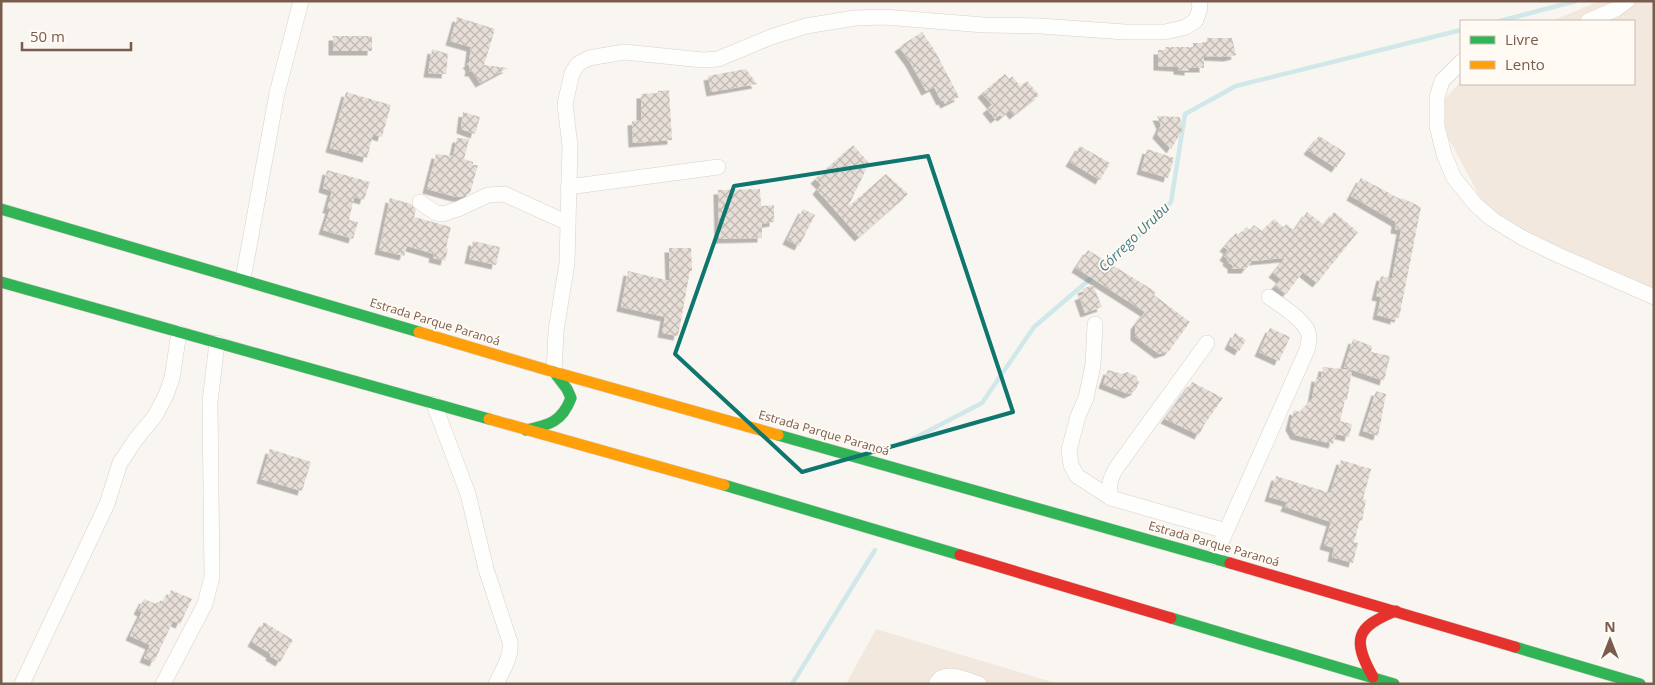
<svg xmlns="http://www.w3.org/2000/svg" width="1655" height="685" font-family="'Open Sans',sans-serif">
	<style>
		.residential { fill: #f2e8de }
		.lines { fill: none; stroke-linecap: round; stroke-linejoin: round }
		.stream { stroke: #d0e8ea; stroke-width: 4.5 }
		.building { fill: url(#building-cross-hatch); filter: url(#shadow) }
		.street-casing { stroke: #d7d1cb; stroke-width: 16 }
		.fast-casing { stroke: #dad1cc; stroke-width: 12 }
		.slow-casing { stroke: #dad1cc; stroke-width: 12 }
		.jam-casing { stroke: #dad1cc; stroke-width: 12 }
		.street { stroke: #fefefd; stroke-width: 15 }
		.fast { stroke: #30b455; stroke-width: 11 }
		.slow { stroke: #ff9f0a; stroke-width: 11 }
		.jam { stroke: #e5322d; stroke-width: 11 }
		.marked { fill: none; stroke: #0f766e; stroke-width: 4; stroke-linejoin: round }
		.labels { text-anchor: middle; stroke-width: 4; stroke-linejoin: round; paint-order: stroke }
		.street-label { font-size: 12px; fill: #7a5c4d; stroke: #fffaf3 }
		.water-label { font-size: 14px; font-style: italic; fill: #437c86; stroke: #fffaf3 }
	</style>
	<defs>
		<pattern id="building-cross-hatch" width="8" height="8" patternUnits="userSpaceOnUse" patternTransform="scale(1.25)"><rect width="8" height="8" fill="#e6ded7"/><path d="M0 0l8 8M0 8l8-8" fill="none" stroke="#bfb7b1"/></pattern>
		<filter id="shadow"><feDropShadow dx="-4.5" dy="4.5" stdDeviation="0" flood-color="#0004"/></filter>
	</defs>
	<rect width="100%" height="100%" fill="#f9f5f0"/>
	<g class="residential">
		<path d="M1599 1H1654V294L1490 216 1434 111 1461 81V84H1634V21H1552Z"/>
		<path d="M876 629 1059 684H846Z"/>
	</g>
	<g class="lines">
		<g class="stream">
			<path d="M1500 21 1576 1"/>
			<path d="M1105 266 1132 243 1171 202 1185 114 1236 86 1461 30"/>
			<path d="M907 442 982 403 1034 327 1096 274"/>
			<path d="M792 684 875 550"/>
		</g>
	</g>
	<g class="building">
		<path d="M457 17 495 29 484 65 508 68 480 83 473 72H469L470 67 467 63H469L471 47 450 41Z"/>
		<path d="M922 32 935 51 959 97 945 104 943 100 941 101 934 87 926 91 910 62 899 47Z"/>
		<rect x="333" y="36" width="39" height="15"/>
		<path d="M1207 38H1232L1236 55 1228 57 1204 56V68H1189V71L1178 70V67L1158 66V50H1165V47H1193V43H1206Z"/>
		<path d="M432 49 448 54 446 74 428 73Z"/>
		<path d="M746 69 757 84 711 92 708 76Z"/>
		<path d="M1005 74 1009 79 1012 76 1020 86 1027 81 1039 95 1014 115 1010 110 1002 117 1000 115 995 119 987 109 992 105 982 93Z"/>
		<path d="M669 90 672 140 633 143 632 121 641 120V94L658 93V91Z"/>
		<path d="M346 92 391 105 382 137 373 134 367 158 330 148Z"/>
		<path d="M463 112 480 117 475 134 461 129Z"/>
		<path d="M1157 116 1180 117 1182 131 1171 149 1157 134 1161 125Z"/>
		<path d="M1319 136 1346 153 1336 168 1308 150Z"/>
		<path d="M457 138 469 139 464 159 473 162V165H478L470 193 462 197H456L427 189 436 154 453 156Z"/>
		<path d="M853 145 869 163 848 207 886 174 908 194 859 237 817 190 821 185 815 179Z"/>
		<path d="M1080 146 1110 163 1100 180 1070 162Z"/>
		<path d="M1147 149 1174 158 1168 178 1141 170Z"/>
		<path d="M327 170 370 182 364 200 354 197 349 220 358 222 353 239 323 230 330 209H327L332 191 323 188Z"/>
		<path d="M1361 178 1402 200V198L1421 207 1399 318 1395 317V320L1377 315 1381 297 1376 296 1381 276 1392 279 1401 230 1395 229 1396 222 1351 196Z"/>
		<path d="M760 189 761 206 774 205V222L762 224V238L719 239 718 190Z"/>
		<path d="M390 198 411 204 416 210 414 217 451 227 446 248 448 249 445 261 433 258 434 254 407 246 404 256 379 250Z"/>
		<path d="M803 209 815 215 799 246 787 240Z"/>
		<path d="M1307 212 1324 225 1334 212 1358 232 1317 283 1303 272 1286 294 1275 286 1281 279 1273 273 1285 258 1252 261 1246 269H1232V265L1227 261 1228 259 1224 256 1228 250 1224 247 1236 233 1239 236 1246 227 1250 230 1254 225 1262 231 1274 219 1283 227 1287 224 1294 231Z"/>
		<path d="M473 241 500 247 496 265 469 259Z"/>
		<path d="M669 248H691L692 271H690L678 336 662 333 665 317 621 307 628 271 670 281Z"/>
		<path d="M1088 250 1156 292 1154 295 1190 322 1169 351 1159 354 1135 336V325L1145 312 1076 268Z"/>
		<path d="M1093 285 1102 307 1085 313 1079 296 1084 294 1082 289Z"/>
		<path d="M1270 328 1290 337 1279 361 1259 352Z"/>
		<path d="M1235 333 1246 340 1239 351 1229 345Z"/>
		<path d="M1353 339 1372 346 1371 352 1390 356 1384 381 1344 367Z"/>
		<path d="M1323 367 1352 370 1347 400H1345L1340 421 1352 424 1349 437 1336 434 1333 444 1295 435 1290 426 1294 410 1300 412 1312 399 1316 377 1321 378Z"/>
		<path d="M1108 370 1122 374 1127 372 1136 376 1139 383 1135 391 1128 394 1103 384Z"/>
		<path d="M1192 382 1223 398 1204 425 1199 435 1165 419Z"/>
		<path d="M1376 391 1386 394 1378 436 1363 431Z"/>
		<path d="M270 449 311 462 302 491 261 479Z"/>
		<path d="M1341 460 1371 469 1363 499 1366 500 1362 521 1360 520 1354 542 1358 543 1353 563 1332 557 1334 548 1324 545 1331 522 1285 507 1287 502 1269 497 1276 476 1330 493Z"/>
		<path d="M171 590 192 599 180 624 173 621 154 662 144 658 150 645 130 636 142 612 138 610 144 599 156 604 157 602 161 604 165 596 168 598Z"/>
		<path d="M264 622 293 640 280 662 270 656 271 654 252 642Z"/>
	</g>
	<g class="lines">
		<g class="street-casing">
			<g id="street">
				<path d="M1588 21 1616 9 1627 1"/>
				<path d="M1461 62 1442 81 1437 97V126L1444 154 1454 178 1476 205 1492 219 1521 237 1558 255 1654 297"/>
				<path d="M568 187 718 167"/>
				<path d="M420 202 436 213 443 214 458 209 488 195 504 194 568 223"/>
				<path d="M243 279 277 93 301 1"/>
				<path d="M1095 324 1093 365 1086 398 1078 416 1069 450 1071 465 1077 476 1111 498"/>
				<path d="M1207 343 1117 467C1110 478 1108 485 1111 498L1226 531"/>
				<path d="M554 372 556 331 567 263 570 146 565 104 572 73 578 64 589 58 624 52 703 60 718 59 771 37 806 26 855 18 884 17 984 25 1040 26 1125 32H1165L1186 27 1196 20 1200 8 1199 1"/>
				<path d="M434 404 468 494 486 569 510 642C512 657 502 671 496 684"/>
				<path d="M1214 558 1307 350C1308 346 1309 341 1309 337 1309 322 1280 305 1269 297"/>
				<path d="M22 684 107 504 120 463 136 439 155 416 166 395 172 378 179 333"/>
				<path d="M163 684 205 604 212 577 210 402 217 343"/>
				<path d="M936 684C944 668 966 680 979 684"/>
			</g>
		</g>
		<g class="fast-casing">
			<g id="fast">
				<path d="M1 209 419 332"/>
				<path d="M1 282 489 419"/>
				<path d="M526 430C549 425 562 422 571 398L567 389 554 372"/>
				<path d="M778 435 1230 563"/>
				<path d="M724 485 960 555"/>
				<path d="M1171 618 1394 684"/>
				<path d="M1515 647 1640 684"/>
			</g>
		</g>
		<g class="slow-casing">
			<g id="slow">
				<path d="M419 332 554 372 778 435"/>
				<path d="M489 419 724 485"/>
			</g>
		</g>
		<g class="jam-casing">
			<g id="jam">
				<path d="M960 555 1171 618"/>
				<path d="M1230 563 1515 647"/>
				<path d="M1373 677C1352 640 1355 627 1396 611"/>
			</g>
		</g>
		<use href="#street" class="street"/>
		<use href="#fast" class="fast"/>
		<use href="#slow" class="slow"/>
		<use href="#jam" class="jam"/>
	</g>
	<path class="marked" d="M928 156 1013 412 802 472 675 354 734 186Z"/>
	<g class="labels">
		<g class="street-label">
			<text transform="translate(435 322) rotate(17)" y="4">Estrada Parque Paranoá</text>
			<text transform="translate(824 433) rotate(16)" y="4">Estrada Parque Paranoá</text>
			<text transform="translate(1214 544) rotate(16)" y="4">Estrada Parque Paranoá</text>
		</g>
		<g class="water-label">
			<text transform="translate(1134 237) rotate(-44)" y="5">Córrego Urubu</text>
		</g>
	</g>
	<rect width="1655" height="685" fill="none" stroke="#7a5c4d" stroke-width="5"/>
	<rect x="1460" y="20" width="175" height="65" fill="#fffaf3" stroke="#cabbb1"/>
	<rect x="1470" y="36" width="25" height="8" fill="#30b455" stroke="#cabbb1"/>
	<text x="1505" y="45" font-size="15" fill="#7a5c4d">Livre</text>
	<rect x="1470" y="61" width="25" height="8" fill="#ff9f0a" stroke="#cabbb1"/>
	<text x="1505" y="70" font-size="15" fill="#7a5c4d">Lento</text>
	<g transform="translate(1610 640)" stroke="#fffaf3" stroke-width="4" paint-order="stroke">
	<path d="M0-4L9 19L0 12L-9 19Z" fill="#7a5c4d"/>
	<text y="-8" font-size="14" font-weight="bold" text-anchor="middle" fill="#7a5c4d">N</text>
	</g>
	<path d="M22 42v8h109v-8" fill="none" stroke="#7a5c4d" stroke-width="2.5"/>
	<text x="30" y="42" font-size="15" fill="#7a5c4d" stroke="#fffaf3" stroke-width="4" paint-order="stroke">50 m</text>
</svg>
